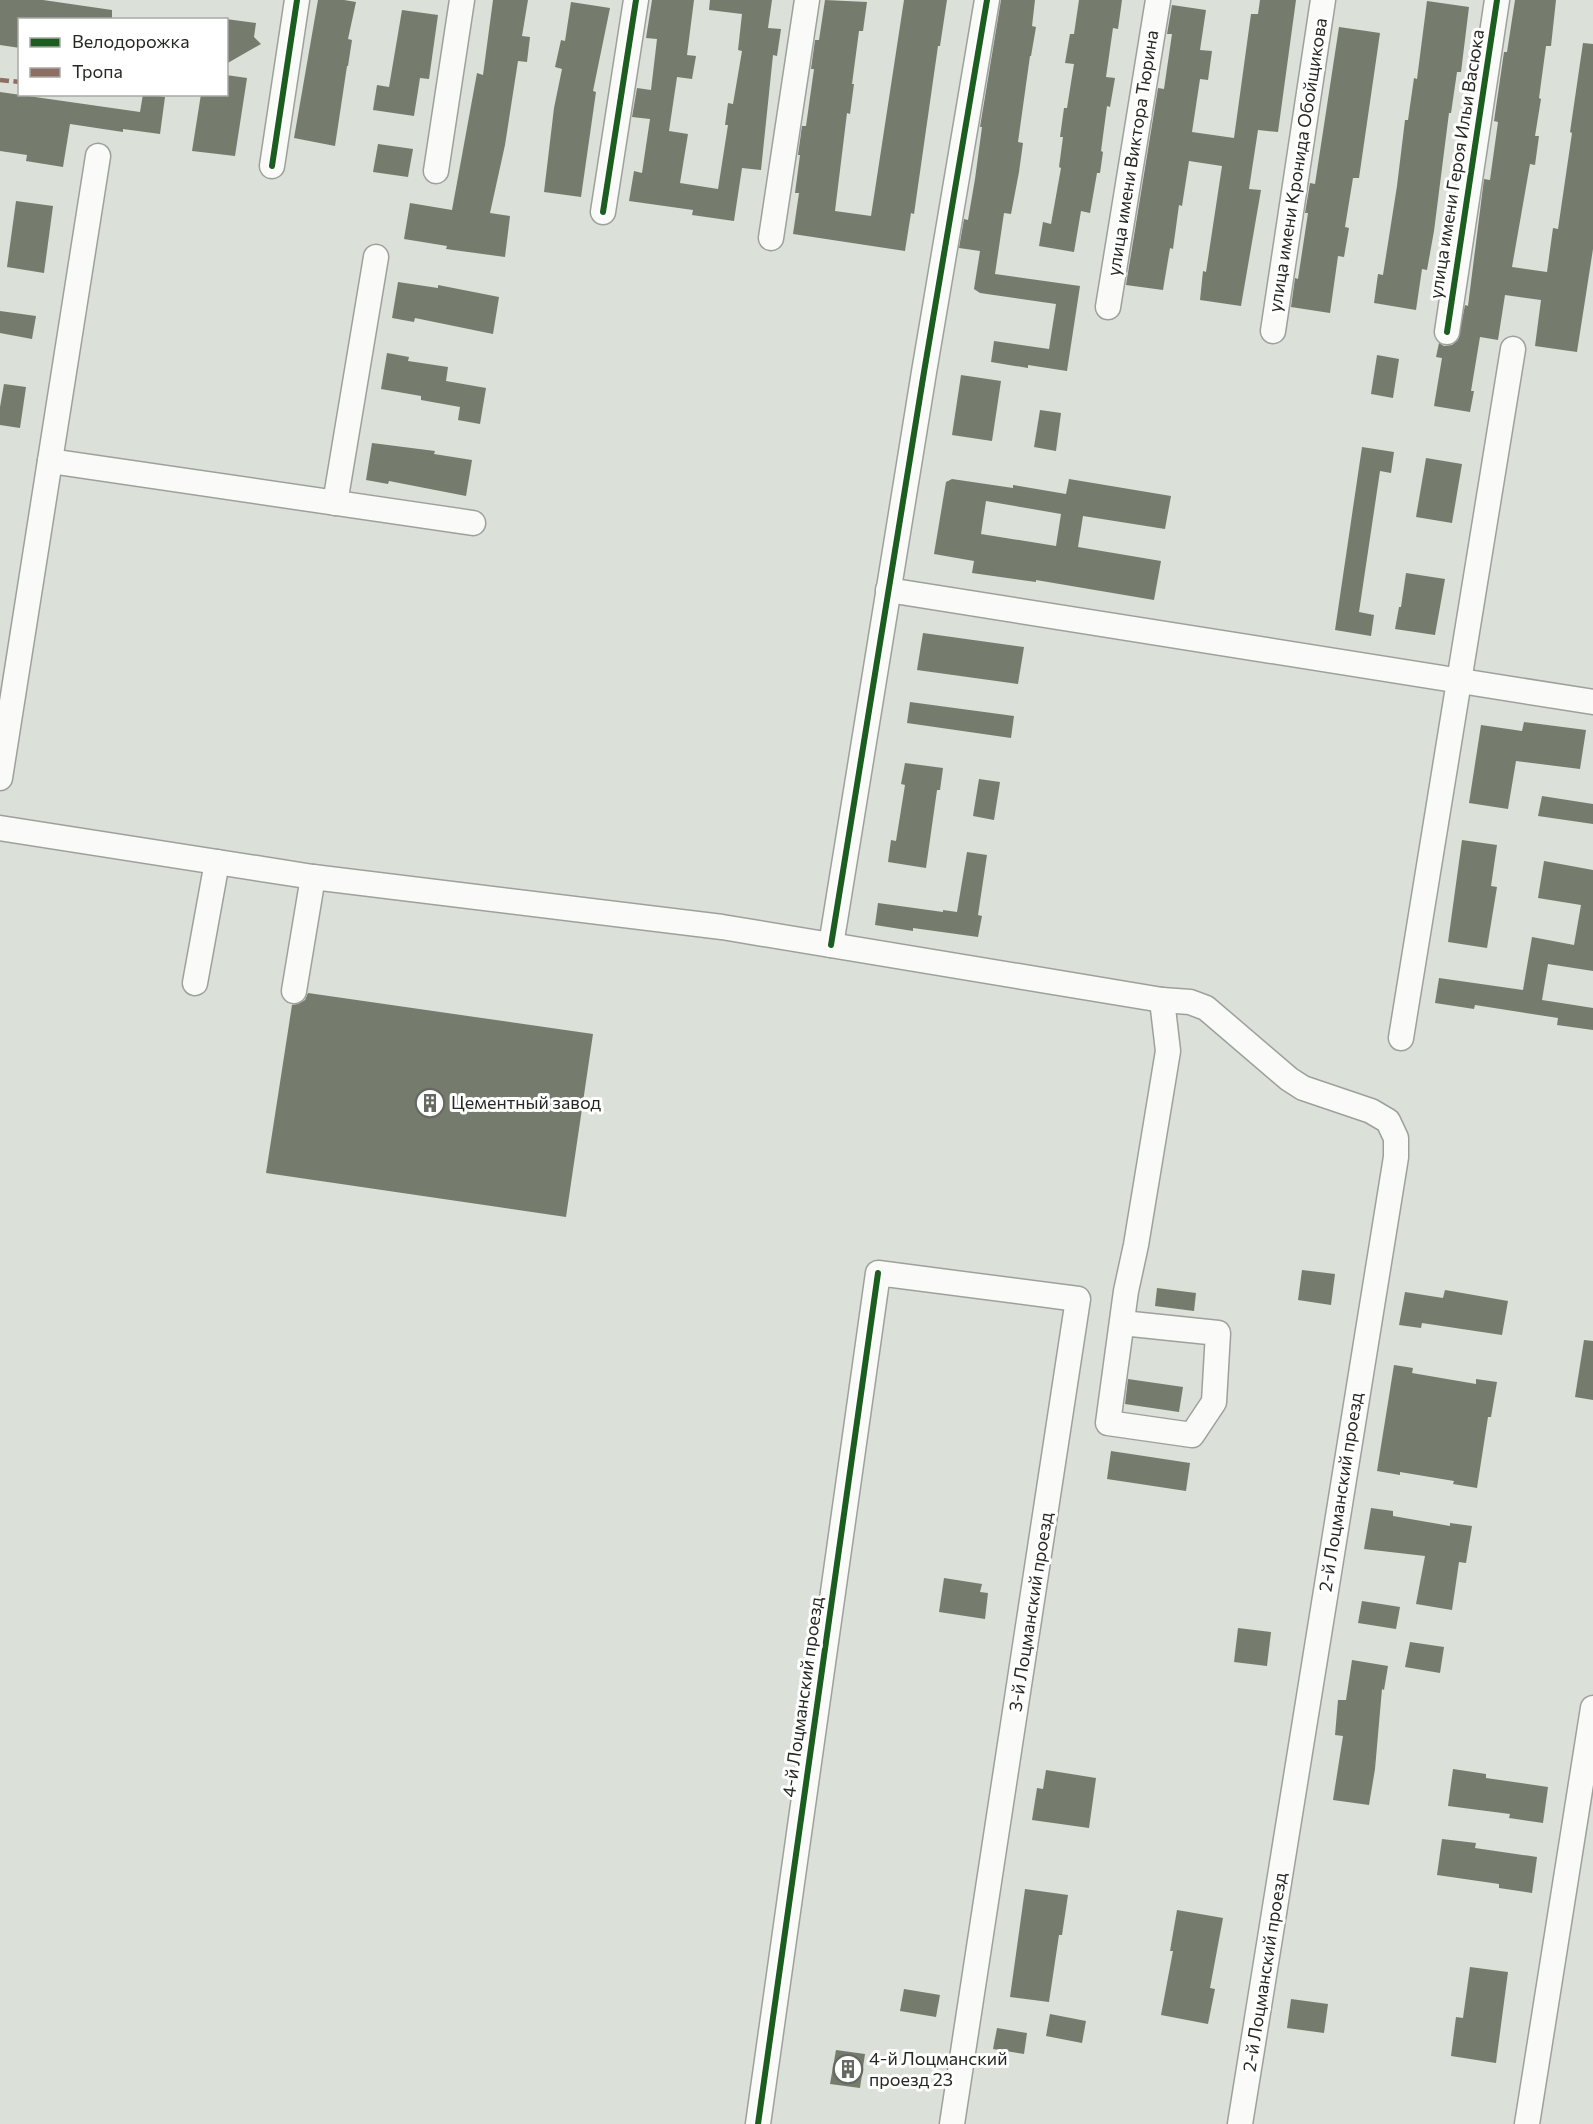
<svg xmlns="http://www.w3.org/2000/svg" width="1593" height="2124" font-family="Commissioner,sans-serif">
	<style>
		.building { fill: #757c6d; fill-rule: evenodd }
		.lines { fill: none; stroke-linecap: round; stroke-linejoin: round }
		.minor-casing { stroke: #9da19b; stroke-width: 27 }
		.minor { stroke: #fafaf9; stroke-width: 24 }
		.quiet { stroke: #8d6e63; stroke-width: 4.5; stroke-dasharray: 9 4.5; stroke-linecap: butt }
		.cycleway-casing { stroke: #fff; stroke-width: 10 }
		.cycleway { stroke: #1b5e20; stroke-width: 6 }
		.labels { text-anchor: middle; stroke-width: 6; stroke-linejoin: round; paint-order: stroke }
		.street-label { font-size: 18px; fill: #262923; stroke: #fff }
		.poi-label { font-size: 18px; fill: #262923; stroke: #fff; text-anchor: start }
	</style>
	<rect width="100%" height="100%" fill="#dbe0d8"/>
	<g class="building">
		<path d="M0 0H43L112 10V20H20V48L0 45Z"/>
		<path d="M318 0H344L356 2 348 39 352 40 348 66H347L335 146 294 138Z"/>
		<path d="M493 0H528L522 36 530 37 527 62 518 61 505 145 490 213 510 216 505 257 446 249 447 246 404 239 410 203 452 210 477 73 483 75Z"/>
		<path d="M652 0H694L687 55 696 56 692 79 677 77 669 131 688 134 680 183 718 189 728 125H725L728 103 733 104 742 51 738 50 742 14 709 10 710 0H772L768 28 781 29 777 56 773 55 761 170 742 168 734 221 692 215 693 210 629 201 634 171 642 173 650 119 632 117 637 88 651 90 657 39 646 38Z"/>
		<path d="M825 0 867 2 863 31H859L852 84H854L850 114 847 113 835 211 871 216 904 0H947L940 46H938L914 214 911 213 905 251 793 234 799 193H795L800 155H798L802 126H806L814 69H811L815 40H819Z"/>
		<path d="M1001 0H1035L1032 26 1036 27 1031 56H1030L1018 142 1023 143 1019 172 1011 214 1004 213 995 274 1080 286 1067 371 1028 365V368L991 362 994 341 1049 349 1056 304 980 293 974 289 980 251 959 248 964 219 968 220 975 179 982 127H980Z"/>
		<path d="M1079 0H1122L1118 29 1113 28 1106 77 1115 78 1110 107 1107 106 1101 151 1103 152 1100 173H1097L1090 213 1081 211 1074 252 1039 246 1043 222 1051 224 1061 168 1059 167 1063 137H1060L1064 108H1067L1074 64 1065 63 1070 34H1074Z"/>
		<path d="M1260 0H1296L1278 132 1258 130 1249 189 1261 190 1241 306 1200 300 1203 271 1206 272 1222 166 1189 161 1182 206 1179 205 1173 249 1170 248 1163 290 1126 285 1158 88 1164 89 1172 34H1167L1172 5 1206 10 1200 50 1212 51 1208 80 1200 79 1192 132 1234 138 1251 14H1258Z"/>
		<path d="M1515 0H1556L1551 46H1546L1539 98 1541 99 1535 136H1539L1535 165 1530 164 1512 267 1547 272 1553 228 1558 229 1572 133 1570 132 1583 43 1593 44V249L1577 352 1535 346 1541 300 1505 295 1498 340 1480 337 1471 391H1474L1470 412 1434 406 1442 358 1436 357 1439 343 1444 346 1452 345 1458 340 1465 305 1468 306 1484 179 1490 180 1498 122 1494 121 1504 52H1507Z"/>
		<path d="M1427 1 1469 7 1461 72H1457L1451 113H1449L1434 231 1427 270 1422 269 1416 310 1374 303 1378 274 1383 275 1397 186 1405 120H1408L1414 78 1417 79Z"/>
		<path d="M571 2 610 8 593 91 596 92 581 197 544 192 554 108 562 69 555 67 561 40 565 41Z"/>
		<path d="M402 10 438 15 429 79 420 78 414 116 373 110 377 85 389 87Z"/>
		<path d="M226 19 256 23 254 37 261 44 226 64Z"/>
		<path d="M1339 27 1380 33 1359 178H1353L1345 227 1349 228 1344 257 1338 256 1330 313 1291 307 1295 278 1298 279 1308 213H1305L1310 183 1315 184Z"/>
		<path d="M226 75 247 78 235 156 192 151 201 94H226Z"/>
		<path d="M0 92 140 112 143 94 165 97 160 134 123 129V132L70 124 63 167 26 161 27 155 0 151Z"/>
		<path d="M378 144 413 149 408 177 373 172Z"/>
		<path d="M16 201 53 206 44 273 7 267Z"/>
		<path d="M398 282 438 288V285L499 297 493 334 415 318 414 322 392 318Z"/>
		<path d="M0 311 36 316 32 339 0 333Z"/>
		<path d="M387 353 409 357 408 361 448 367 446 381 486 388 480 424 458 420 460 407 421 400V396L381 389Z"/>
		<path d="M1377 355 1399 359 1393 398 1371 394Z"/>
		<path d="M961 375 1001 381 992 441 952 435Z"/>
		<path d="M4 384 26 387 20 428 0 425V407Z"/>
		<path d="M1040 410 1061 413 1056 451 1034 447Z"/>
		<path d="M372 443 435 451 434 454 472 460 466 496 389 481 388 484 366 480Z"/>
		<path d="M1362 447 1394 452 1391 473 1380 471 1359 612 1374 615 1371 636 1335 630Z"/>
		<path d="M1426 458 1462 464 1452 523 1416 517Z"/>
		<path d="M952 479 1013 488V485L1066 494 1069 479 1171 496 1165 529 1083 516 1078 547 1161 561 1154 600 1036 580V582L972 573 974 561 934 554 946 482ZM986 501 1061 514 1056 546 981 534Z"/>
		<path d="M1406 573 1445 579 1435 635 1395 629 1399 607H1401Z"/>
		<path d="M923 633 1024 647 1018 684 917 670Z"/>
		<path d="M910 702 1014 716 1011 738 907 723Z"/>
		<path d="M1524 722 1586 730 1580 769 1516 761 1508 809 1469 803 1481 725 1522 731Z"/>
		<path d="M905 763 943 768 940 790H937L926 868 888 862 891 840 896 841 905 785 901 784Z"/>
		<path d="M979 779 1000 782 994 820 973 816Z"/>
		<path d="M1542 796 1593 804V824L1538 816Z"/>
		<path d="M1462 840 1497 845 1491 886 1497 887 1487 948 1448 942Z"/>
		<path d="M967 852 987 855 978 915 982 916 978 937 913 928V931L875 925 878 903 943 912V910L957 912Z"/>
		<path d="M1544 861 1593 870V971L1548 964 1542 1000 1593 1008V1030L1557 1025 1558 1018 1475 1005 1474 1009 1435 1003 1439 978 1523 990 1532 937 1574 945 1581 905 1538 898Z"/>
		<path d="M308 993 593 1034 566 1217 266 1173 292 1005 298 1004 305 1000Z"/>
		<path d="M1302 1270 1335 1274 1331 1305 1298 1300Z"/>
		<path d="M1157 1288 1196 1293 1194 1311 1155 1306Z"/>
		<path d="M1445 1290 1508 1301 1502 1335 1422 1323 1421 1328 1399 1325 1405 1292 1443 1298Z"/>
		<path d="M1584 1340 1593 1341V1400L1575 1397Z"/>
		<path d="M1394 1365 1413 1368 1412 1373 1476 1384V1379L1497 1382 1491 1417H1488L1477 1488 1453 1484 1454 1481 1400 1472V1475L1377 1471Z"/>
		<path d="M1128 1379 1183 1387 1179 1412 1125 1404Z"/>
		<path d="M1111 1451 1190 1463 1186 1491 1107 1479Z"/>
		<path d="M1371 1508 1393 1511V1516L1450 1526V1523L1472 1526 1466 1563 1459 1562 1452 1610 1416 1604 1425 1556 1364 1549Z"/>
		<path d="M944 1578 982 1584 980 1592 988 1593 985 1619 939 1612Z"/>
		<path d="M1362 1601 1400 1607 1396 1629 1358 1623Z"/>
		<path d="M1238 1628 1271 1632 1267 1666 1234 1662Z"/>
		<path d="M1410 1642 1444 1647 1440 1673 1405 1667Z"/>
		<path d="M1352 1660 1388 1666 1384 1690 1382 1689 1375 1769 1369 1805 1333 1800 1343 1736 1335 1735 1338 1700H1346Z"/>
		<path d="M1453 1769 1486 1774V1778L1548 1787 1543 1823 1509 1818 1510 1814 1448 1806Z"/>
		<path d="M1046 1770 1096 1778 1089 1828 1032 1820 1037 1788 1043 1789Z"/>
		<path d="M1442 1839 1476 1843 1475 1848 1537 1857 1532 1893 1499 1888V1884L1437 1875Z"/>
		<path d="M1025 1889 1068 1895 1062 1935H1059L1049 2002 1010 1997Z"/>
		<path d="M1177 1910 1223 1918 1210 1988 1215 1989 1208 2024 1161 2015 1173 1951H1170Z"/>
		<path d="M1470 1967 1508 1972 1496 2063 1451 2056 1456 2017 1463 2018Z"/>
		<path d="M904 1989 940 1995 936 2017 900 2011Z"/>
		<path d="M1291 1999 1328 2004 1324 2033 1287 2028Z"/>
		<path d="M1050 2014 1086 2021 1082 2043 1046 2036Z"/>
		<path d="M997 2028 1027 2033 1024 2054 993 2049Z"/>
		<path d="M836 2050 865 2054 860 2088 830 2084Z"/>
	</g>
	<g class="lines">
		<g class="minor-casing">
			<g id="minor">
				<path d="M272 166 297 0"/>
				<path d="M436 171 462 0"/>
				<path d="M603 212 636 0"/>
				<path d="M771 238 807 0"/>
				<path d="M1108 307 1158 0"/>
				<path d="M1273 331 1323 0"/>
				<path d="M1447 332 1497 0"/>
				<path d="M50 461 473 523"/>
				<path d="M335 503 376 257"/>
				<path d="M888 590 1593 702"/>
				<path d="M0 778 98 156"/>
				<path d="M0 828 313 877 722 927 1162 1000 1190 1002 1206 1008 1289 1079 1303 1088 1371 1111 1388 1121 1396 1138V1157L1240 2124"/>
				<path d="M831 945 924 372 987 0"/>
				<path d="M195 983 217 862"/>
				<path d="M294 991 313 877"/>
				<path d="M1401 1038 1513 349"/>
				<path d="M1122 1323 1218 1333 1214 1402 1192 1435 1108 1423 1126 1291 1136 1245 1168 1051 1162 1000"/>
				<path d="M758 2124 878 1273 1078 1299 952 2124"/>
				<path d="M1527 2124 1593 1708"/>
			</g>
		</g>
		<use href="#minor" class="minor"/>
		<path class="quiet" d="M0 80 20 82"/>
		<g class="cycleway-casing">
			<g id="cycleway">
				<path d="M272 166 297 0"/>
				<path d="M603 212 636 0"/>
				<path d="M1447 332 1497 0"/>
				<path d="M831 945 924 372 987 0"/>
				<path d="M758 2124 878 1273"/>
			</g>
		</g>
		<use href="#cycleway" class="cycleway"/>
	</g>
	<defs>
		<g id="building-ring" transform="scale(1.5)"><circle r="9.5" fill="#fff" stroke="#656962" stroke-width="1.5"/><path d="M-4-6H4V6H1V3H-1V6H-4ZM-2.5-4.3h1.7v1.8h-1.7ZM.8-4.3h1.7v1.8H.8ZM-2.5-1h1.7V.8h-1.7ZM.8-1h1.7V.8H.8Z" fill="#656962"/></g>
	</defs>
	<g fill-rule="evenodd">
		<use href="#building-ring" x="430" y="1103"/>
		<use href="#building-ring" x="848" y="2069"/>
	</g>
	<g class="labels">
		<g class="street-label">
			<text transform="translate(1133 153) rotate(-81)" y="6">улица имени Виктора Тюрина</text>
			<text transform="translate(1457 164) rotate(-81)" y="6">улица имени Героя Ильи Васюка</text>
			<text transform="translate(1298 165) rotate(-81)" y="6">улица имени Кронида Обойщикова</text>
			<text transform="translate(1341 1492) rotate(-81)" y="6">2-й Лоцманский проезд</text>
			<text transform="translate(1031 1612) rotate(-81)" y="6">3-й Лоцманский проезд</text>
			<text transform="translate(803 1697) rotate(-82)" y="6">4-й Лоцманский проезд</text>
			<text transform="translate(1265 1972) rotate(-81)" y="6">2-й Лоцманский проезд</text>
		</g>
		<g class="poi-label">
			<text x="451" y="1109">Цементный завод</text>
			<text x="869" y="2065">4-й Лоцманский<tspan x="869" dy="21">проезд 23</tspan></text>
		</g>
	</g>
	<rect x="18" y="18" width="210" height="78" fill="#ffffff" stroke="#a8a9a7" stroke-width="1.5"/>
	<rect x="30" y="38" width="30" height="9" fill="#1b5e20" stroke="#a8a9a7" stroke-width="1.5"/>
	<text x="72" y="48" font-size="18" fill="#262923">Велодорожка</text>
	<rect x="30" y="68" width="30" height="9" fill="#8d6e63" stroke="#a8a9a7" stroke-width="1.5"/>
	<text x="72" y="78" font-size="18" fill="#262923">Тропа</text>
</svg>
